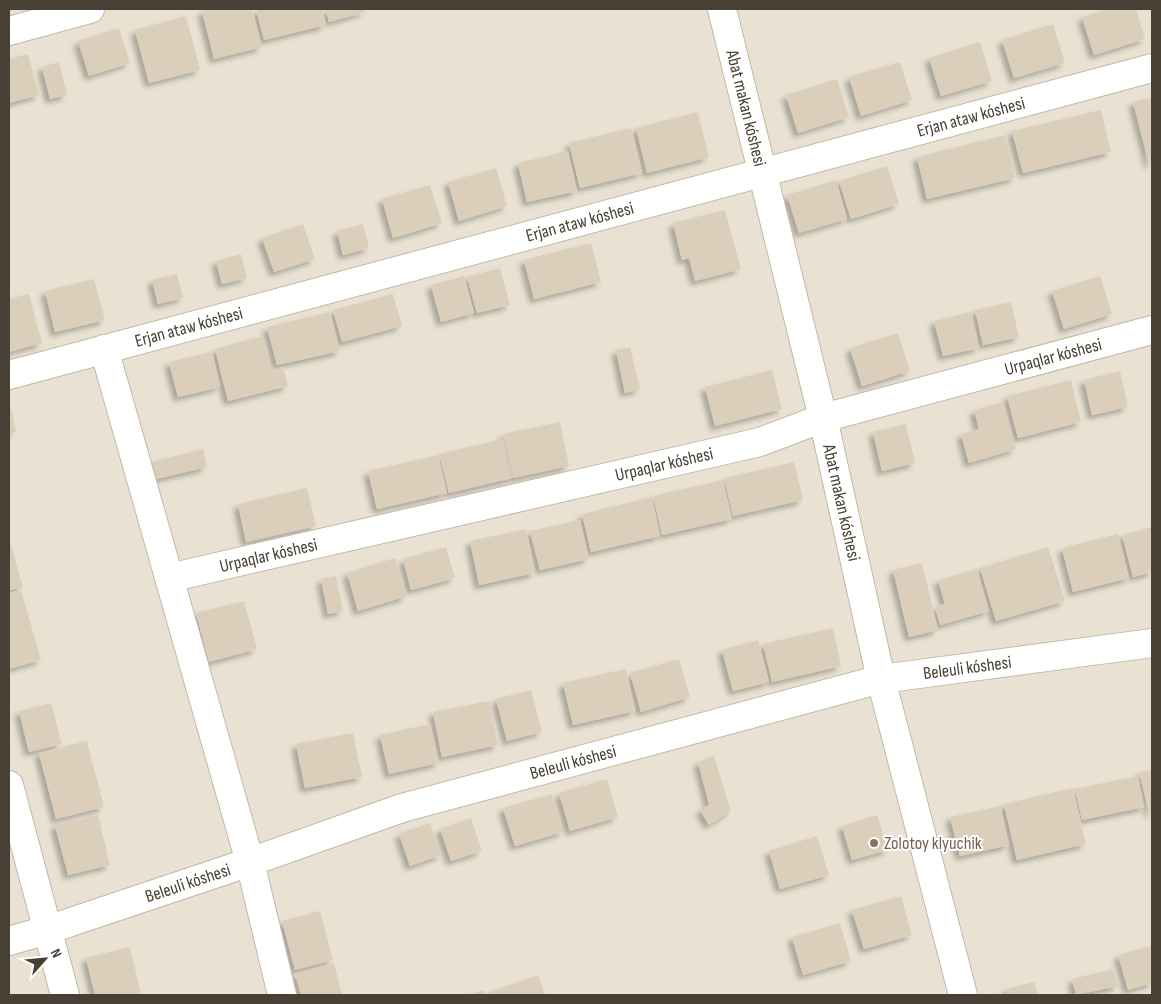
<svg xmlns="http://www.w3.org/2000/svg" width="1161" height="1004" font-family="'Sofia Sans Condensed',sans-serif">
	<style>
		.residential { fill: #e9e2d3 }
		.building { fill: #dbcfbc; filter: url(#shadow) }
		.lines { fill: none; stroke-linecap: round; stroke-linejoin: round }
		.minor-casing { stroke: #c1b8a7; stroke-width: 30 }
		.minor { stroke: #fff; stroke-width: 28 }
		.education-dot { fill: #8d6e63; stroke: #fff; stroke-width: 2 }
		.labels { text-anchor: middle; stroke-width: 4; stroke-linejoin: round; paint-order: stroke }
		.street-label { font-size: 18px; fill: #484034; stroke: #fff }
		.education-label { font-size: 18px; fill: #785e54; stroke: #fff; text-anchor: start }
	</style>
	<defs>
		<filter id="shadow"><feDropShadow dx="-4.5" dy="4.5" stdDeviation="2.5" flood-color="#0004"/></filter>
	</defs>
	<rect width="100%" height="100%" fill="#f5f0e5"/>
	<rect class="residential" x="9" y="9" width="1143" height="986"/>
	<g class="building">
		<path d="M209 9H252L262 47 214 59 202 11Z"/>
		<path d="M256 9H322L326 25 264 40Z"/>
		<path d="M326 9H364L365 12 329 22Z"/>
		<path d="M1108 9H1136L1145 39 1094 55 1082 17Z"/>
		<path d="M186 16 200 70 149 83 135 30Z"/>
		<path d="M1053 24 1065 63 1014 78 1002 40Z"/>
		<path d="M119 28 130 63 89 76 78 41Z"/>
		<path d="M980 42 992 81 941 96 929 58Z"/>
		<path d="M28 54 39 95 9 103V59Z"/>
		<path d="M59 62 67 95 50 99 42 67Z"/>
		<path d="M900 62 912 100 861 116 849 77Z"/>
		<path d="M837 79 849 117 798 133 786 95Z"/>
		<path d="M1152 97V163L1149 164 1133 102Z"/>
		<path d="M1101 110 1111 152 1023 173 1012 131Z"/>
		<path d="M698 112 709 157 647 173 636 128Z"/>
		<path d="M631 128 642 173 580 188 569 143Z"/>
		<path d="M1005 135 1015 178 927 199 917 157Z"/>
		<path d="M568 151 577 191 527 202 518 163Z"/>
		<path d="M887 166 899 204 851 219 839 181Z"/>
		<path d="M496 168 507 206 459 221 448 182Z"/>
		<path d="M836 180 847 219 799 233 787 195Z"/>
		<path d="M430 185 442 223 393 238 382 199Z"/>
		<path d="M725 210 741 269 695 281 689 258 682 260 673 223Z"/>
		<path d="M303 224 315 259 274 272 262 238Z"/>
		<path d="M363 224 369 248 343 255 337 231Z"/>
		<path d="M591 243 601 282 534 299 524 260Z"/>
		<path d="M241 254 247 278 222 284 216 261Z"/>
		<path d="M500 268 510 305 477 313 467 277Z"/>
		<path d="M177 274 183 298 158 304 152 280Z"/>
		<path d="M464 276 474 313 441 322 431 285Z"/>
		<path d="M1100 276 1112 314 1064 329 1052 291Z"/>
		<path d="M94 279 105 320 55 332 45 291Z"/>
		<path d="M29 294 42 343 9 352V299Z"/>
		<path d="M393 294 402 326 342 342 333 310Z"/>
		<path d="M1011 302 1019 337 983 345 975 310Z"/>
		<path d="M330 312 340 351 277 365 267 327Z"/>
		<path d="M971 312 979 348 943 356 934 321Z"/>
		<path d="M898 333 910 371 862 386 850 348Z"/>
		<path d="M263 336 272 371 283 367 288 386 228 401 215 349Z"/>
		<path d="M630 347 640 389 625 393 616 350Z"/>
		<path d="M212 352 220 387 178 397 169 362Z"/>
		<path d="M772 370 782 409 715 426 705 387Z"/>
		<path d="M1120 371 1128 407 1092 415 1084 380Z"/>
		<path d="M1071 380 1081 422 1018 438 1007 396Z"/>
		<path d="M1003 402 1016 449 969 463 961 434 979 429 974 410Z"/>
		<path d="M9 408H11L16 432 9 433Z"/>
		<path d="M560 422 569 466 513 478 503 434Z"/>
		<path d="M906 424 915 463 882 471 873 432Z"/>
		<path d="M503 439 512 478 449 493 439 454Z"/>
		<path d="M203 449 207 467 156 479 151 462Z"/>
		<path d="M438 455 447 493 377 509 368 471Z"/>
		<path d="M794 462 803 500 733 516 724 478Z"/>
		<path d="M723 480 732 519 662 535 653 496Z"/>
		<path d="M307 488 316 526 246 542 238 504Z"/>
		<path d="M652 497 660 536 591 552 582 514Z"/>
		<path d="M580 520 589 559 540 570 530 531Z"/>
		<path d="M1152 527V572L1133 577 1122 535Z"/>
		<path d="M526 529 535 573 479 585 470 541Z"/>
		<path d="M1118 534 1129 578 1073 592 1062 548Z"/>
		<path d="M9 538 23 587 9 590Z"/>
		<path d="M446 547 455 578 411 590 403 559Z"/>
		<path d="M1048 547 1065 601 996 621 980 568Z"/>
		<path d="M395 558 407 596 358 611 347 573Z"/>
		<path d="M922 563 938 630 909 637 893 570Z"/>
		<path d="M977 569 989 611 940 625 935 607 945 604 938 580Z"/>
		<path d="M336 576 343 611 328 614 321 579Z"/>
		<path d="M21 590 41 660 9 669V593Z"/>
		<path d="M244 601 257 649 209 662 196 613Z"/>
		<path d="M833 628 841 666 772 682 763 644Z"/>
		<path d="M758 640 769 682 733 691 722 650Z"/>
		<path d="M679 659 690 697 641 712 630 673Z"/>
		<path d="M626 669 635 711 573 725 563 683Z"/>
		<path d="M531 690 542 732 507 741 496 699Z"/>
		<path d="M489 701 498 745 442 757 433 712Z"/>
		<path d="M51 703 62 744 29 752 19 711Z"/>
		<path d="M430 724 439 763 389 774 380 735Z"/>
		<path d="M353 733 362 777 305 788 296 744Z"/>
		<path d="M87 741 104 807 56 819 39 753Z"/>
		<path d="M714 756 731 811 709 825 700 810 709 805 698 762Z"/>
		<path d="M1152 769V814H1150L1139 773Z"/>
		<path d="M1138 776 1144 807 1082 820 1075 789Z"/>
		<path d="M607 779 618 817 570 831 559 793Z"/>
		<path d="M1073 788 1086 844 1017 860 1004 804Z"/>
		<path d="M552 794 563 832 515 846 503 808Z"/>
		<path d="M1000 806 1009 845 960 856 950 817Z"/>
		<path d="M98 815 110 865 68 875 55 825Z"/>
		<path d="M877 815 888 850 852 860 842 826Z"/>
		<path d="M471 818 482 851 451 861 440 829Z"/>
		<path d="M430 823 441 855 410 866 399 834Z"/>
		<path d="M817 836 829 875 780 889 769 851Z"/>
		<path d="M901 896 912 935 864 949 852 910Z"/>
		<path d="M320 911 333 960 295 970 282 921Z"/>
		<path d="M840 923 851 961 803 975 792 937Z"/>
		<path d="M1152 946V983L1128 990 1118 955Z"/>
		<path d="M130 947 141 995H95L86 958Z"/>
		<path d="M334 963 342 995H301L295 974Z"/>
		<path d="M1114 969 1118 986 1076 995 1072 979Z"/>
		<path d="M538 975 545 995H491L490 992Z"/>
		<path d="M1034 982 1038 995H1008L1006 989Z"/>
		<path d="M484 990 485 995H469Z"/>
	</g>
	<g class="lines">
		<g class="minor-casing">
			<g id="minor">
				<path id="s1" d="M722 9 823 418 881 679 963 995"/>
				<path d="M9 31 90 9"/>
				<path d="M104 349 250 862 282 995"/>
				<path id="s2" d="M9 375 1152 68"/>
				<path id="s3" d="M169 578 760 442 823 418 1152 330"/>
				<path d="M9 785 65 995"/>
				<path id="s4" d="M9 941 47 930 250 862 402 808 881 679 1152 643"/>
			</g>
		</g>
		<use href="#minor" class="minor"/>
	</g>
	<circle class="education-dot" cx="874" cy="843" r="5"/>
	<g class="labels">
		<g class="street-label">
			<text dy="6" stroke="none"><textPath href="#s1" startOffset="102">Abat makan kóshesi</textPath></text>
			<text dy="6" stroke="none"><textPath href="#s2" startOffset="996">Erjan ataw kóshesi</textPath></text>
			<text dy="6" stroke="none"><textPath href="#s2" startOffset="591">Erjan ataw kóshesi</textPath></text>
			<text dy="6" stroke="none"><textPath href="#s2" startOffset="186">Erjan ataw kóshesi</textPath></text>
			<text dy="6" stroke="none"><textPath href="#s3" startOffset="912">Urpaqlar kóshesi</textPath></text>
			<text dy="6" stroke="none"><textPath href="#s3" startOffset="508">Urpaqlar kóshesi</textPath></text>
			<text dy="6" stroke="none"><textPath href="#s1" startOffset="508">Abat makan kóshesi</textPath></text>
			<text dy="6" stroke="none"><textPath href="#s3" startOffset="102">Urpaqlar kóshesi</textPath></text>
			<text dy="6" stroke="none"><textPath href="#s4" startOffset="998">Beleuli kóshesi</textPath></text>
			<text dy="6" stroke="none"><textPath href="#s4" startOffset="592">Beleuli kóshesi</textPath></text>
			<text dy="6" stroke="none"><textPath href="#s4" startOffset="188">Beleuli kóshesi</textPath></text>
		</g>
		<g class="education-label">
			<text x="884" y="849">Zolotoy klyuchik</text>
		</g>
	</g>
	<rect width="1161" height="1004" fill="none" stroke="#484034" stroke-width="20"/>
	<g transform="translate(45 959) rotate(63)" stroke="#ffffff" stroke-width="4" paint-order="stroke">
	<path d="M0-4L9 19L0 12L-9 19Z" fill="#484034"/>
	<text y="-8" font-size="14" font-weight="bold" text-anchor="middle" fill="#484034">N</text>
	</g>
</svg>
